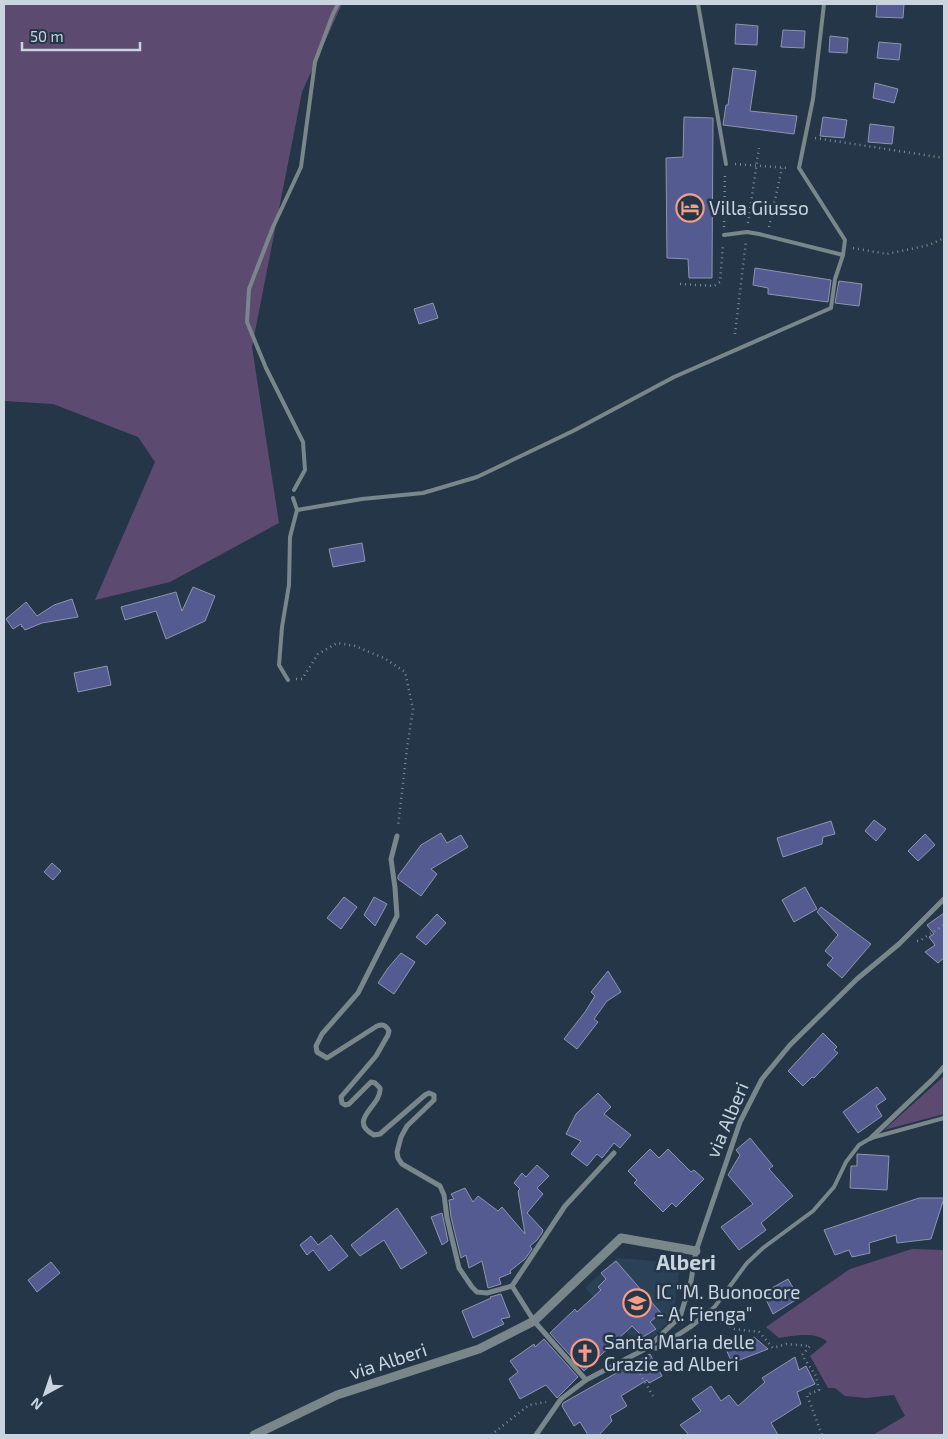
<svg xmlns="http://www.w3.org/2000/svg" width="948" height="1439" font-family="'Exo 2',sans-serif">
	<style>
		.built { fill: #2a4157 }
		.green { fill: #5d4a70 }
		.building { fill: #545b90; stroke: #9094ae }
		.lines { fill: none; stroke-linecap: round; stroke-linejoin: round }
		.path { stroke: #7d8b99; stroke-width: 2.5; stroke-dasharray: 1 4; stroke-linecap: butt }
		.service { stroke: #79878b; stroke-width: 4 }
		.minor { stroke: #79878b; stroke-width: 5 }
		.tertiary { stroke: #79878b; stroke-width: 9 }
		.labels { text-anchor: middle; stroke-width: 5; stroke-linejoin: round; paint-order: stroke }
		.poi-label { font-size: 19px; fill: #c9d4df; stroke: #243647; text-anchor: start }
		.street-label { font-size: 19px; fill: #c9d4df; stroke: #243647 }
		.quarter-label { font-size: 21px; font-weight: bold; fill: #c9d4df; stroke: #243647 }
	</style>
	<rect width="100%" height="100%" fill="#243647"/>
	<path class="built" d="M617 1258 680 1263 673 1318 641 1348 585 1288Z"/>
	<g class="green">
		<path d="M4 4H342L302 92 252 347 279 523 170 582 95 600 155 462 138 437 53 404 4 401Z"/>
		<path d="M944 1076V1114L884 1130Z"/>
		<path d="M912 1249 944 1250V1435H873L905 1416 894 1395 866 1398 845 1396 835 1388H828L810 1356 827 1342C817 1331 793 1336 779 1338L766 1327 850 1269Z"/>
	</g>
	<g class="building">
		<path d="M877 4H904L903 18 876 17Z"/>
		<path d="M736 24 758 26 757 45 735 44Z"/>
		<path d="M783 30 805 31 804 48 781 47Z"/>
		<path d="M830 36 848 38 847 53 829 52Z"/>
		<path d="M879 42 901 44 899 60 877 58Z"/>
		<path d="M733 68 756 71 750 111 797 116 794 134 723 125 726 105H728Z"/>
		<path d="M875 83 898 89 894 103 873 98Z"/>
		<path d="M684 117 713 118 712 278H689L688 259 667 258 666 158 683 157Z"/>
		<path d="M823 117 847 120 844 138 820 136Z"/>
		<path d="M870 124 894 127 892 144 868 142Z"/>
		<path d="M755 268 831 280 828 302 768 294V288L753 285Z"/>
		<path d="M839 281 862 284 859 306 835 303Z"/>
		<path d="M433 303 438 318 419 324 414 309Z"/>
		<path d="M362 543 365 561 333 567 329 549Z"/>
		<path d="M193 587 215 596 205 621 166 639 156 611 125 620 121 607 176 592 182 611Z"/>
		<path d="M72 599 78 617 42 623 25 630 22 626 21 627 22 626 21 624 13 629 6 619 26 602 37 616 54 605Z"/>
		<path d="M107 666 111 685 78 692 74 673Z"/>
		<path d="M874 820 886 829 876 841 865 831Z"/>
		<path d="M831 821 835 834 823 837 822 844 783 857 777 838Z"/>
		<path d="M441 833 447 843 461 835 468 847 431 869 437 874 421 896 398 879V876L421 845Z"/>
		<path d="M925 834 935 845 918 861 908 851Z"/>
		<path d="M52 863 61 871 53 880 44 872Z"/>
		<path d="M805 887 817 909 794 922 782 900Z"/>
		<path d="M344 897 357 907 341 929 327 918Z"/>
		<path d="M374 897 387 904 375 926 364 915Z"/>
		<path d="M821 907 871 944 842 978 827 965 833 958 825 951 838 935 817 912Z"/>
		<path d="M944 913V958L938 963 925 952 935 945 929 937 934 934 927 925Z"/>
		<path d="M437 914 446 923 426 945 416 937Z"/>
		<path d="M401 953 415 962 394 994 378 983 388 968Z"/>
		<path d="M608 971 621 992 607 1001 594 1019 598 1022 577 1049 564 1039 585 1012 595 996 591 992Z"/>
		<path d="M823 1033 837 1047 834 1050 838 1053 814 1078 812 1077 803 1086 788 1071Z"/>
		<path d="M877 1087 886 1099 876 1106 882 1116 858 1133 843 1112Z"/>
		<path d="M598 1093 611 1107 604 1114 631 1135 620 1148 614 1143 602 1158 597 1154 587 1166 571 1154 581 1141 566 1134 576 1114Z"/>
		<path d="M750 1138 773 1166 769 1169 793 1196 761 1223 766 1230 739 1250 721 1227 753 1204 728 1175 740 1155 736 1150Z"/>
		<path d="M650 1149 659 1158 668 1149 691 1172 694 1170 704 1179 676 1207 672 1203 663 1212 634 1183 637 1180 628 1171Z"/>
		<path d="M857 1154 889 1156 887 1190 850 1188 851 1166H857Z"/>
		<path d="M537 1165 549 1176 537 1188 543 1194 527 1213 543 1230 542 1233 537 1240 530 1246 532 1249 525 1259 510 1271 511 1273 499 1278 501 1284 488 1288 482 1261 469 1268 466 1255 461 1258 451 1217 449 1200 454 1199 451 1194 465 1188 473 1202 478 1196 498 1211 502 1207 525 1234 518 1191 520 1189 514 1183 522 1173 526 1177Z"/>
		<path d="M919 1198H944L931 1239 897 1243 896 1235 869 1243 870 1253 852 1257 849 1250 835 1255 824 1230Z"/>
		<path d="M397 1208 427 1253 401 1269 384 1240 360 1256 351 1245Z"/>
		<path d="M442 1213 448 1241 442 1245 431 1217Z"/>
		<path d="M331 1235 348 1256 329 1271 313 1250 307 1255 300 1245 311 1236 318 1245Z"/>
		<path d="M616 1261 661 1313 650 1322 656 1329 643 1337 632 1326 584 1371 550 1333 575 1309 577 1312 601 1290 598 1287 606 1279 601 1273Z"/>
		<path d="M51 1262 60 1273 37 1292 28 1280Z"/>
		<path d="M788 1279 799 1298 773 1314 763 1293Z"/>
		<path d="M501 1294 510 1317 501 1319 504 1324 473 1338 462 1311 491 1298 490 1297Z"/>
		<path d="M754 1337 768 1349 732 1363 726 1349Z"/>
		<path d="M544 1339 578 1377 557 1398 546 1385 520 1399 509 1379 518 1372 510 1361 534 1344 535 1347Z"/>
		<path d="M650 1354 662 1376 649 1383 647 1380 621 1396 627 1406 610 1416 612 1421 599 1435H588L580 1422 574 1426 562 1406 563 1403Z"/>
		<path d="M795 1357 799 1370 806 1366 815 1384 797 1392 801 1404 771 1423 778 1435H689L680 1425 701 1411 692 1399 711 1386 721 1401 729 1395 738 1406 765 1382 762 1378Z"/>
	</g>
	<g class="lines">
		<g class="path">
			<path d="M815 138 944 158"/>
			<path d="M735 164 789 168"/>
			<path d="M748 223 759 148"/>
			<path d="M724 227 725 173"/>
			<path d="M769 227 782 168"/>
			<path d="M853 248 887 254 929 245 944 238"/>
			<path d="M680 284 714 286 720 282 723 245"/>
			<path d="M735 334 746 241"/>
			<path d="M296 679H302L318 654 337 643 355 646 384 658 405 672 413 709 407 748 398 827"/>
			<path d="M917 941 921 940 944 925"/>
			<path d="M716 1320 734 1329 759 1332 773 1348 786 1344 810 1346 802 1355 816 1376 819 1390 807 1395 822 1435"/>
			<path d="M635 1365 653 1396"/>
			<path d="M491 1435 529 1405 546 1402"/>
		</g>
		<g class="service">
			<path d="M698 4 726 164"/>
			<path d="M724 235 747 232 759 234 843 255"/>
			<path d="M294 490 305 470 303 442 266 368 247 322 249 289 273 227 301 167 315 62 333 14 338 4"/>
			<path d="M297 510 362 499 423 493 477 477 573 431 674 377 831 308 835 279 843 255 845 240 799 168 813 99 824 4"/>
			<path d="M288 680 279 665 282 627 289 585 290 537 297 510 293 498"/>
			<path d="M713 1309 747 1263 763 1248 813 1211 834 1187 846 1162 859 1145 871 1138 944 1118"/>
		</g>
		<g class="minor">
			<path d="M397 836 391 859 395 888 397 916 358 993 322 1034 316 1046 317 1052 327 1058 377 1026C383 1024 386 1025 389 1031L388 1035 376 1056 341 1097 342 1103 345 1105 349 1104 371 1082 375 1083 380 1088C382 1106 346 1120 374 1135L380 1134 425 1095 429 1093 434 1095V1100L407 1126 401 1137 397 1152 398 1158 402 1164 440 1186 444 1195 447 1218 459 1268 472 1287 477 1292 487 1293 512 1286"/>
			<path d="M871 1138 934 1078 944 1067"/>
			<path d="M647 1348 680 1317 691 1281 696 1251 740 1122 762 1079 790 1045 857 979 899 944 944 899"/>
			<path d="M586 1380 534 1321 512 1286 565 1206 614 1153"/>
			<path d="M536 1435 561 1399 586 1380 647 1348H658L690 1327 713 1309"/>
		</g>
		<path class="tertiary" d="M254 1435 337 1395 479 1349 534 1321 621 1238 696 1251"/>
	</g>
	<defs>
		<g id="hotel-ring" transform="scale(1.4375)"><circle r="9.5" fill="#243647" stroke="#f49e89" stroke-width="1.5"/><path d="M-6-4.5h1.5V1H6V5H4.5V3h-9V5H-6ZM-4 0a1.8 1.8 0 1 1 3.6 0ZM.5 0V-2.5h3Q6-2.5 6 0Z" fill="#f49e89"/></g>
		<g id="school-ring" transform="scale(1.4375)"><circle r="9.5" fill="#243647" stroke="#f49e89" stroke-width="1.5"/><path d="M0-5L7-2L0 1L-7-2ZM-4 1L0 2.5L4 1V4Q0 6-4 4Z" fill="#f49e89"/></g>
		<g id="church-ring" transform="scale(1.4375)"><circle r="9.5" fill="#243647" stroke="#f49e89" stroke-width="1.5"/><path d="M-1.2-6h2.4v3.5h3.3v2.4h-3.3V6h-2.4V-.1h-3.3v-2.4h3.3Z" fill="#f49e89"/></g>
	</defs>
	<g fill-rule="evenodd">
		<use href="#hotel-ring" x="690" y="208"/>
		<use href="#school-ring" x="637" y="1303"/>
		<use href="#church-ring" x="585" y="1353"/>
	</g>
	<g class="labels">
		<g class="poi-label">
			<text x="709" y="215">Villa Giusso</text>
			<text x="656" y="1299">IC "M. Buonocore<tspan x="656" dy="22">- A. Fienga"</tspan></text>
			<text x="604" y="1349">Santa Maria delle<tspan x="604" dy="22">Grazie ad Alberi</tspan></text>
		</g>
		<g class="street-label">
			<text transform="translate(727 1120) rotate(-67)" y="7">via Alberi</text>
			<text transform="translate(388 1361) rotate(-18)" y="7">via Alberi</text>
		</g>
		<g class="quarter-label">
			<text x="686" y="1270">Alberi</text>
		</g>
	</g>
	<rect width="948" height="1439" fill="none" stroke="#c9d4df" stroke-width="10"/>
	<g transform="translate(45 1394) rotate(220)" stroke="#243647" stroke-width="4" paint-order="stroke">
	<path d="M0-4L9 19L0 12L-9 19Z" fill="#c9d4df"/>
	<text y="-8" font-size="14" font-weight="bold" text-anchor="middle" fill="#c9d4df">N</text>
	</g>
	<path d="M22 42v8h118v-8" fill="none" stroke="#c9d4df" stroke-width="2.5"/>
	<text x="30" y="42" font-size="15" fill="#c9d4df" stroke="#243647" stroke-width="4" paint-order="stroke">50 m</text>
</svg>
